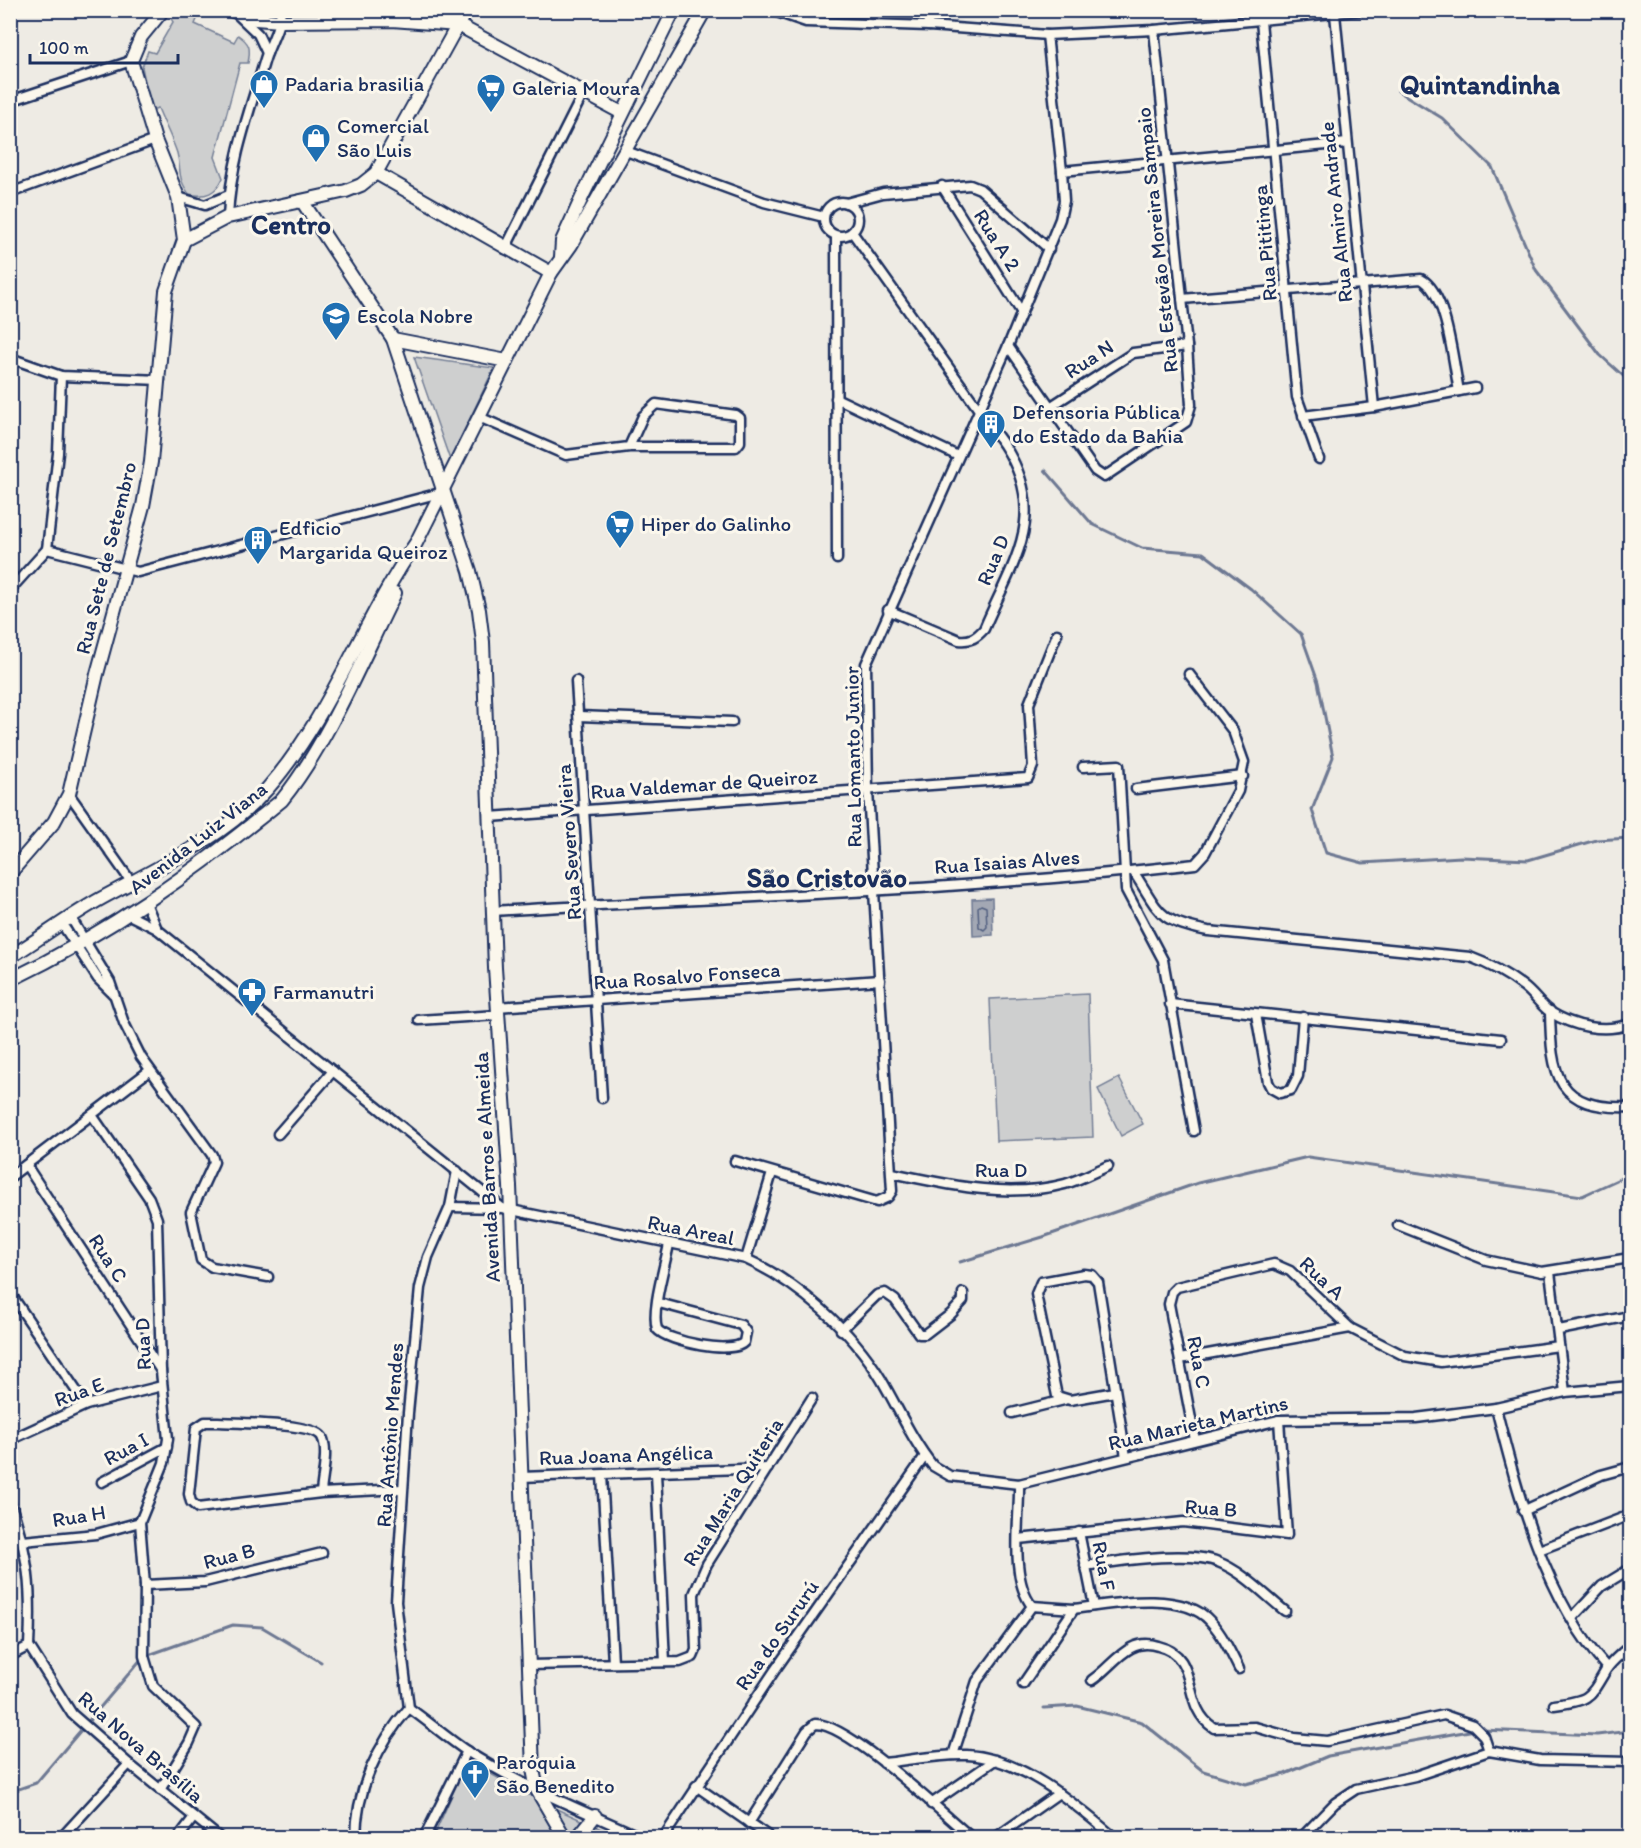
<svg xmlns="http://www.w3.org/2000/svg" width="1641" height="1848" font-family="Itim,sans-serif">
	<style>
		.green { fill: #cecfcf; stroke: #747f96; stroke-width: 1.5 }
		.water { fill: #a3a8b4; stroke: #6d7892; stroke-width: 1.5 }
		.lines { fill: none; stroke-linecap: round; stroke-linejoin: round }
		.shore { stroke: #515f80; stroke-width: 1.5 }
		.stream { stroke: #6d7892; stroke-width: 3 }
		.street-casing { stroke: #1b2f5e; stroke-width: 13 }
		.secondary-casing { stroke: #1b2f5e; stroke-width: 16 }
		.street { stroke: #fbf7ec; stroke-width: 8 }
		.secondary { stroke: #fbf7ec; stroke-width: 12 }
		.labels { text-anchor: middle; stroke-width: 6; stroke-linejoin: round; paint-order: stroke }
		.poi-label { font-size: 21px; fill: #1b2f5e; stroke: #fbf7ec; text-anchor: start }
		.street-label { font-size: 21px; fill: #1b2f5e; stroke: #fbf7ec }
		.district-label { font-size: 27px; font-weight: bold; fill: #1b2f5e; stroke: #fbf7ec }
	</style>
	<rect width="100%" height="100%" fill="#eeebe4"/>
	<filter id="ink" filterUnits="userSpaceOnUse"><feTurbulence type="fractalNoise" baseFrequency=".0167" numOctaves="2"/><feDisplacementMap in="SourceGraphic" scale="12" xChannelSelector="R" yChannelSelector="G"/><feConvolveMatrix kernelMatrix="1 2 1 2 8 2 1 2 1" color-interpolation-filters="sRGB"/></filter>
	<g filter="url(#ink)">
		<g class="green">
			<path d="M174 11H186L198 17 195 24 234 42 238 35C250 43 251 48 248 63H240L215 157 223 178C216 193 206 198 189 194 176 175 182 171 177 153 172 138 164 123 158 108L151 110 142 67 148 51 155 53 173 22 169 15Z"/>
			<path d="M414 357 494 368 450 460Z"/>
			<path d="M1088 994 1093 1137 996 1141 990 999Z"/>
			<path d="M1119 1078 1143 1124 1121 1136 1098 1089Z"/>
			<path d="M467 1761 533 1797 558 1837 433 1838Z"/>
			<path d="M550 1806 619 1837H570Z"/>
		</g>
		<path class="water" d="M992 898 993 935 973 936 972 899Z"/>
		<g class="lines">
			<path class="shore" d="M981 905 986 907 987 927 984 930 979 927 978 907Z"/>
			<g class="stream">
				<path d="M1398 91 1442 118 1492 167 1536 270 1600 355 1630 382"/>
				<path d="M1045 470 1092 524 1142 548 1203 553 1251 589 1301 634 1318 682 1333 757 1312 810 1326 853 1363 863 1461 857 1528 860 1596 840 1630 838"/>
				<path d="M960 1262 1043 1237 1198 1183 1308 1157 1582 1196 1630 1174"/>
				<path d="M1044 1708 1077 1706 1142 1722 1203 1771 1246 1784 1285 1774 1328 1756 1475 1730"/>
				<path d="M1482 1730 1597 1735 1630 1731"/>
				<path d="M10 1792 36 1783 143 1657 233 1625 262 1627 321 1662"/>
			</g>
			<g class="street-casing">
				<g id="street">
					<path d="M771 10 806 22 929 26 1047 35 1154 30 1366 10"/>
					<path d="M925 10 929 26"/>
					<path d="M1335 14 1374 407"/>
					<path d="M239 16 258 34 267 53"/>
					<path d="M1261 21 1297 397 1319 459"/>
					<path d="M10 101 131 61"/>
					<path d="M626 151 764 202 824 217"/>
					<path d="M1062 171 1347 143"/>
					<path d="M942 186 1022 313"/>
					<path d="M10 193 155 140"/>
					<path d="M178 197 205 205 229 195"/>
					<circle cx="841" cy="219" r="17"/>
					<path d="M846 203 883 193 970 185 980 189 1049 249"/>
					<path d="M228 217C230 163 250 110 265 59 270 43 280 28 281 10"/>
					<path d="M852 232 1004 445C1050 515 1013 561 984 629 976 638 971 641 959 640L888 610"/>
					<path d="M836 236 837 559"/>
					<path d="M505 249 584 92"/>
					<path d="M1182 299 1421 279C1447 292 1453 362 1459 391"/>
					<path d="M1008 346 1095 471 1104 477 1186 422 1191 405 1187 346 1154 30"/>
					<path d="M10 358 61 376 160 380"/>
					<path d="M836 398 958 456"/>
					<path d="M1050 407 1133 353 1187 346"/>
					<path d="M1303 416 1374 407 1475 388"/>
					<path d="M479 417 566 455 629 447H736L740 442V418L736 415 656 404 643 416 629 447"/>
					<path d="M47 549 138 572 444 492"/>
					<path d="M47 549 58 453 61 376"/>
					<path d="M10 590 47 549"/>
					<path d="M576 681 602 1098"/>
					<path d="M579 716 732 722"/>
					<path d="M1083 767 1119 765 1126 890 1163 960 1194 1131"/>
					<path d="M1136 789 1243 776"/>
					<path d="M69 794 132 883"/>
					<path d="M490 817 1028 778 1033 766 1029 704 1057 634"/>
					<path d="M1133 871C1160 912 1156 921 1208 931L1470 957C1489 964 1507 974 1523 986 1533 993 1540 1005 1550 1012 1574 1027 1604 1033 1630 1024"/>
					<path d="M146 903 157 929"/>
					<path d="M493 911C727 897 962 891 1195 864L1205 853 1238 791 1244 762 1233 731 1189 674"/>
					<path d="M129 915 157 929 501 1207"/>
					<path d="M71 918 110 982 124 1023 141 1057 212 1155 214 1162 191 1212 201 1260 212 1267 268 1277"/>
					<path d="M62 924 98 979 113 994"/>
					<path d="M1170 1004 1501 1039"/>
					<path d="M497 1007 880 980"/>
					<path d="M1550 1011C1551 1076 1557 1110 1630 1107"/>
					<path d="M1256 1014 1268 1082 1271 1088 1280 1093 1291 1090 1298 1076 1303 1017"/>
					<path d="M419 1020 498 1015"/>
					<path d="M92 1115 149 1198 157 1219 161 1371 168 1439 164 1463 140 1522 145 1585 144 1656 153 1686 196 1727 189 1743 160 1790"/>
					<path d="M278 1134 333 1071"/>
					<path d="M735 1161 877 1202 888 1197 892 1191 868 791 866 664 1008 346 1060 219 1064 201 1062 171 1047 35"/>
					<path d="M26 1165 161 1371"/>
					<path d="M892 1173C949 1185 1008 1199 1065 1184 1080 1180 1094 1172 1108 1166"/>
					<path d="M10 1177 149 1071"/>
					<path d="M450 1207 502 1208 746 1259C797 1282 852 1330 881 1379 898 1408 912 1440 933 1466L950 1476 1019 1484 1279 1420 1416 1418 1496 1408 1565 1392 1630 1386"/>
					<path d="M1398 1225 1486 1260 1542 1272 1630 1258"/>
					<path d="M746 1259 772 1173"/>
					<path d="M1550 1272 1565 1392"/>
					<path d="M10 1293 86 1405"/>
					<path d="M659 1303 741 1325 746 1332 744 1342C733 1355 668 1342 657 1329 651 1310 665 1266 669 1244"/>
					<path d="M841 1330 877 1295 885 1293 895 1300 919 1334H925L951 1314 963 1301V1293"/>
					<path d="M1559 1330 1630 1316"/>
					<path d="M1180 1359 1350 1328"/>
					<path d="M1115 1392 1070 1400 1057 1396 1036 1294 1041 1282 1084 1274 1092 1275 1098 1282 1126 1457"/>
					<path d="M1496 1408C1518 1495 1545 1599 1607 1668"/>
					<path d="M1012 1413 1064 1400"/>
					<path d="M10 1440 86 1405 162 1386"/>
					<path d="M1195 1440 1169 1304 1172 1292 1177 1287 1274 1264 1290 1271 1350 1328 1405 1356 1441 1362 1559 1346"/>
					<path d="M656 1473 665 1662"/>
					<path d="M602 1475 613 1662"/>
					<path d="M521 1477 768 1468"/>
					<path d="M102 1482 167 1447"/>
					<path d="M1019 1484C1020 1518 1009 1578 1032 1606"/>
					<path d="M321 1493C322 1477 329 1451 322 1437 314 1423 236 1423 218 1422H205L196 1428 189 1494 191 1502 198 1508 321 1493 402 1489"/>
					<path d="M10 1502C29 1556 32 1589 29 1646"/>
					<path d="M1523 1511 1601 1475 1630 1467"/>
					<path d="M1079 1532 1094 1606"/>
					<path d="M1018 1539 1183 1522 1287 1535 1279 1420"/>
					<path d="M23 1541 96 1534 140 1522"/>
					<path d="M1539 1550 1630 1515"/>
					<path d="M1085 1566C1117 1561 1189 1550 1218 1562 1242 1571 1265 1595 1285 1611"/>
					<path d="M145 1585 205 1582 322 1553"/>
					<path d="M1573 1617 1602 1586 1630 1569"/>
					<path d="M29 1646 72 1714 129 1764 220 1838"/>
					<path d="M10 1656 29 1646"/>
					<path d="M528 1665 680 1662 693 1657 696 1650 694 1594 707 1564 812 1398"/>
					<path d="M1092 1680C1106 1671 1116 1656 1131 1648 1140 1643 1149 1643 1158 1646 1202 1656 1179 1706 1214 1728L1255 1727 1294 1738 1327 1741 1444 1715 1473 1725 1484 1736 1489 1751"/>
					<path d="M1023 1684 1074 1609C1111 1604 1182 1590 1210 1621 1223 1635 1231 1653 1239 1669"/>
					<path d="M1554 1705C1590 1700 1589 1699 1606 1670 1612 1660 1623 1653 1630 1645"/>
					<path d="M409 1708 396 1602 408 1413 420 1288 428 1257 450 1207 457 1171"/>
					<path d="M409 1708C429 1722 448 1739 468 1752 523 1787 584 1811 643 1838"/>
					<path d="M953 1755 977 1681 1032 1606 1074 1609"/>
					<path d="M884 1763C911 1760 940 1754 967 1755 1022 1758 1075 1804 1115 1838"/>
					<path d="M696 1786 771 1838"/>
					<path d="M931 1804 995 1760"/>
					<path d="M749 1823 807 1731 815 1724C847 1722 943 1814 972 1838"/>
					<path d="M426 1833 435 1838"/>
					<path d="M61 1838 129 1764"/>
					<path d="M178 1838 194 1817"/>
					<path d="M356 1838C356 1790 378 1743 409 1708"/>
					<path d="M424 1838 467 1751"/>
					<path d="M663 1838 775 1670 925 1456"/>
					<path d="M995 1838 1059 1793"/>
					<path d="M1301 1838 1335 1803 1356 1789 1415 1776 1489 1751 1540 1760 1630 1762"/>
				</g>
			</g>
			<g class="secondary-casing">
				<g id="secondary">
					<path d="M230 10 256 19 280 21 392 20 458 25 622 113"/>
					<path d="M376 173 551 273"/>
					<path d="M302 201 393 339 470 571 479 610 483 642 495 968 510 1186 533 1769 537 1790 565 1838"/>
					<path d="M184 240 228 217 346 191 361 185 376 173 466 10"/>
					<path d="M561 257 562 241 584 193 674 10"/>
					<path d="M393 339 507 361"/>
					<path d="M10 873 54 822 69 794 97 674 143 506 151 462 166 291 184 240 178 197 155 140 131 61 141 37 163 10"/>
					<path d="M10 957C41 938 71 915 102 898 159 867 225 837 268 788 331 716 362 621 416 543L551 273 571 245 705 10"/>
					<path d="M10 980C110 932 197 870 282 800 328 743 362 659 395 593"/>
					<path d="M577 1838 595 1816"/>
				</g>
			</g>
			<use href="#street" class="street"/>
			<use href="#secondary" class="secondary"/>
		</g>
	</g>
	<defs>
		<g id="shop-pin" transform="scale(1.5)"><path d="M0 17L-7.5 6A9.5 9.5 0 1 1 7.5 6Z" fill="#1f6fb2" stroke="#fbf7ec"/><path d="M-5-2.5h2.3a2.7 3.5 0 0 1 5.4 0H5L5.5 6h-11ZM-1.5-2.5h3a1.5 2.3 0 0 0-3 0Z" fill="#fff"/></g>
		<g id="supermarket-pin" transform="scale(1.5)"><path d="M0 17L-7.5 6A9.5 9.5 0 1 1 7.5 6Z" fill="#1f6fb2" stroke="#fbf7ec"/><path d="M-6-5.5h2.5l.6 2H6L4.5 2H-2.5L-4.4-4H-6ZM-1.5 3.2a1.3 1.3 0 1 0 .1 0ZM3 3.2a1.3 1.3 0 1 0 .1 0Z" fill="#fff"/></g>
		<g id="school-pin" transform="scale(1.5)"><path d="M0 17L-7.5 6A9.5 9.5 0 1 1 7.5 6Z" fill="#1f6fb2" stroke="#fbf7ec"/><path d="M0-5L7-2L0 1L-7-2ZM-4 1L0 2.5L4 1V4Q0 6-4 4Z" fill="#fff"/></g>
		<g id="building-pin" transform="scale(1.5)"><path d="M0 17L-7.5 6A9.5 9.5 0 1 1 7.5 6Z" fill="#1f6fb2" stroke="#fbf7ec"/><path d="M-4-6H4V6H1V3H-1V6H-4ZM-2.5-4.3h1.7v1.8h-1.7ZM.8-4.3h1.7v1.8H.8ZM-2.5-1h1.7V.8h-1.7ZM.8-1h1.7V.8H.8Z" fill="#fff"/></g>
		<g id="pharmacy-pin" transform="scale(1.5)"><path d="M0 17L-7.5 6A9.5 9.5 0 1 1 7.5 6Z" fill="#1f6fb2" stroke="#fbf7ec"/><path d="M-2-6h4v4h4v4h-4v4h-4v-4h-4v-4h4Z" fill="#fff"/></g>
		<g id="church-pin" transform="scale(1.5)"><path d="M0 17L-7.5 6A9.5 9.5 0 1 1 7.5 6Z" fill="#1f6fb2" stroke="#fbf7ec"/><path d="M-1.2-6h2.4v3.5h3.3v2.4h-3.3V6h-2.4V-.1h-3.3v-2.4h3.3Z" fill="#fff"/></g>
	</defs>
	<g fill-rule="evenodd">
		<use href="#shop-pin" x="264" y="84"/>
		<use href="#supermarket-pin" x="491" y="88"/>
		<use href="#shop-pin" x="316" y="138"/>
		<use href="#school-pin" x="336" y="316"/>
		<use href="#building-pin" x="991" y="424"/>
		<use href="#supermarket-pin" x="620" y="524"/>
		<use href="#building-pin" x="258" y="540"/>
		<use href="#pharmacy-pin" x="252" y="992"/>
		<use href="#church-pin" x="475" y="1774"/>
	</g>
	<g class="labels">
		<g class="poi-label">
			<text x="285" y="91">Padaria brasilia</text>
			<text x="512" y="95">Galeria Moura</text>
			<text x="337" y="133">Comercial<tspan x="337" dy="24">São Luis</tspan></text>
			<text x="357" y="323">Escola Nobre</text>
			<text x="1012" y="419">Defensoria Pública<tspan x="1012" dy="24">do Estado da Bahia</tspan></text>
			<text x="641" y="531">Hiper do Galinho</text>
			<text x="279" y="535">Edficio<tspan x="279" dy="24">Margarida Queiroz</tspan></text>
			<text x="273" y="999">Farmanutri</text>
			<text x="496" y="1769">Paróquia<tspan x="496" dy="24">São Benedito</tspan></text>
		</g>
		<g class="street-label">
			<text transform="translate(1336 212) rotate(-96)" y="7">Rua Almiro Andrade</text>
			<text transform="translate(997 240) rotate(58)" y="7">Rua A 2</text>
			<text transform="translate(1157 240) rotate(-96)" y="7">Rua Estevão Moreira Sampaio</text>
			<text transform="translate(1265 243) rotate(-95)" y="7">Rua Pititinga</text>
			<text transform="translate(1089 359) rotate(-33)" y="7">Rua N</text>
			<text transform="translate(106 558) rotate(-76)" y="7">Rua Sete de Setembro</text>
			<text transform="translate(993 560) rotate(-67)" y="7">Rua D</text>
			<text transform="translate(853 757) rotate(-91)" y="7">Rua Lomanto Junior</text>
			<text transform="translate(704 784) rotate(-4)" y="7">Rua Valdemar de Queiroz</text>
			<text transform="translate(198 838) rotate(-38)" y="7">Avenida Luiz Viana</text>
			<text transform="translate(569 842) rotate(-94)" y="7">Rua Severo Vieira</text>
			<text transform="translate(1007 862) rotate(-4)" y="7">Rua Isaias Alves</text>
			<text transform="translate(687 976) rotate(-4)" y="7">Rua Rosalvo Fonseca</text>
			<text transform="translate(487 1167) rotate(-93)" y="7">Avenida Barros e Almeida</text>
			<text x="1001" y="1177">Rua D</text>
			<text transform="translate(691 1230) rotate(11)" y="7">Rua Areal</text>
			<text transform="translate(108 1258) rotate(57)" y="7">Rua C</text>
			<text transform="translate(1322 1278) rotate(43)" y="7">Rua A</text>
			<text transform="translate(143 1344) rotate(-92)" y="7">Rua D</text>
			<text transform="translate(1199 1362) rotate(79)" y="7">Rua C</text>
			<text transform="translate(79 1392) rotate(-20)" y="7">Rua E</text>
			<text transform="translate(1198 1423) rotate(-13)" y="7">Rua Marieta Martins</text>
			<text transform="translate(390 1435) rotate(-86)" y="7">Rua Antônio Mendes</text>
			<text transform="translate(126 1449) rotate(-28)" y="7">Rua I</text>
			<text transform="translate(626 1455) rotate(-2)" y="7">Rua Joana Angélica</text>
			<text transform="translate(733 1492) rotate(-58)" y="7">Rua Maria Quiteria</text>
			<text transform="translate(1211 1508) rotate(4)" y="7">Rua B</text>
			<text transform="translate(79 1516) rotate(-9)" y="7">Rua H</text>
			<text transform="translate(229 1556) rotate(-15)" y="7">Rua B</text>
			<text transform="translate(1104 1566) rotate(79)" y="7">Rua F</text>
			<text transform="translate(777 1635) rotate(-55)" y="7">Rua do Sururú</text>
			<text transform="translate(141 1747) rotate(41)" y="7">Rua Nova Brasília</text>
		</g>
		<g class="district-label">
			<text x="1480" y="94">Quintandinha</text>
			<text x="291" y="234">Centro</text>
			<text x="827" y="887">São Cristovão</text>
		</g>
	</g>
	<rect width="1641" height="1848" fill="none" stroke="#fbf7ec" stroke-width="36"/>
	<rect x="18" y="18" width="1605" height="1812" fill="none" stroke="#1b2f5e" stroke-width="2" filter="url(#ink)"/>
	<path d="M30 54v9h148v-9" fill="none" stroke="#1b2f5e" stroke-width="3"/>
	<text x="39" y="54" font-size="18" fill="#1b2f5e" stroke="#fbf7ec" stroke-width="4.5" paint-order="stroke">100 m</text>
</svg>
